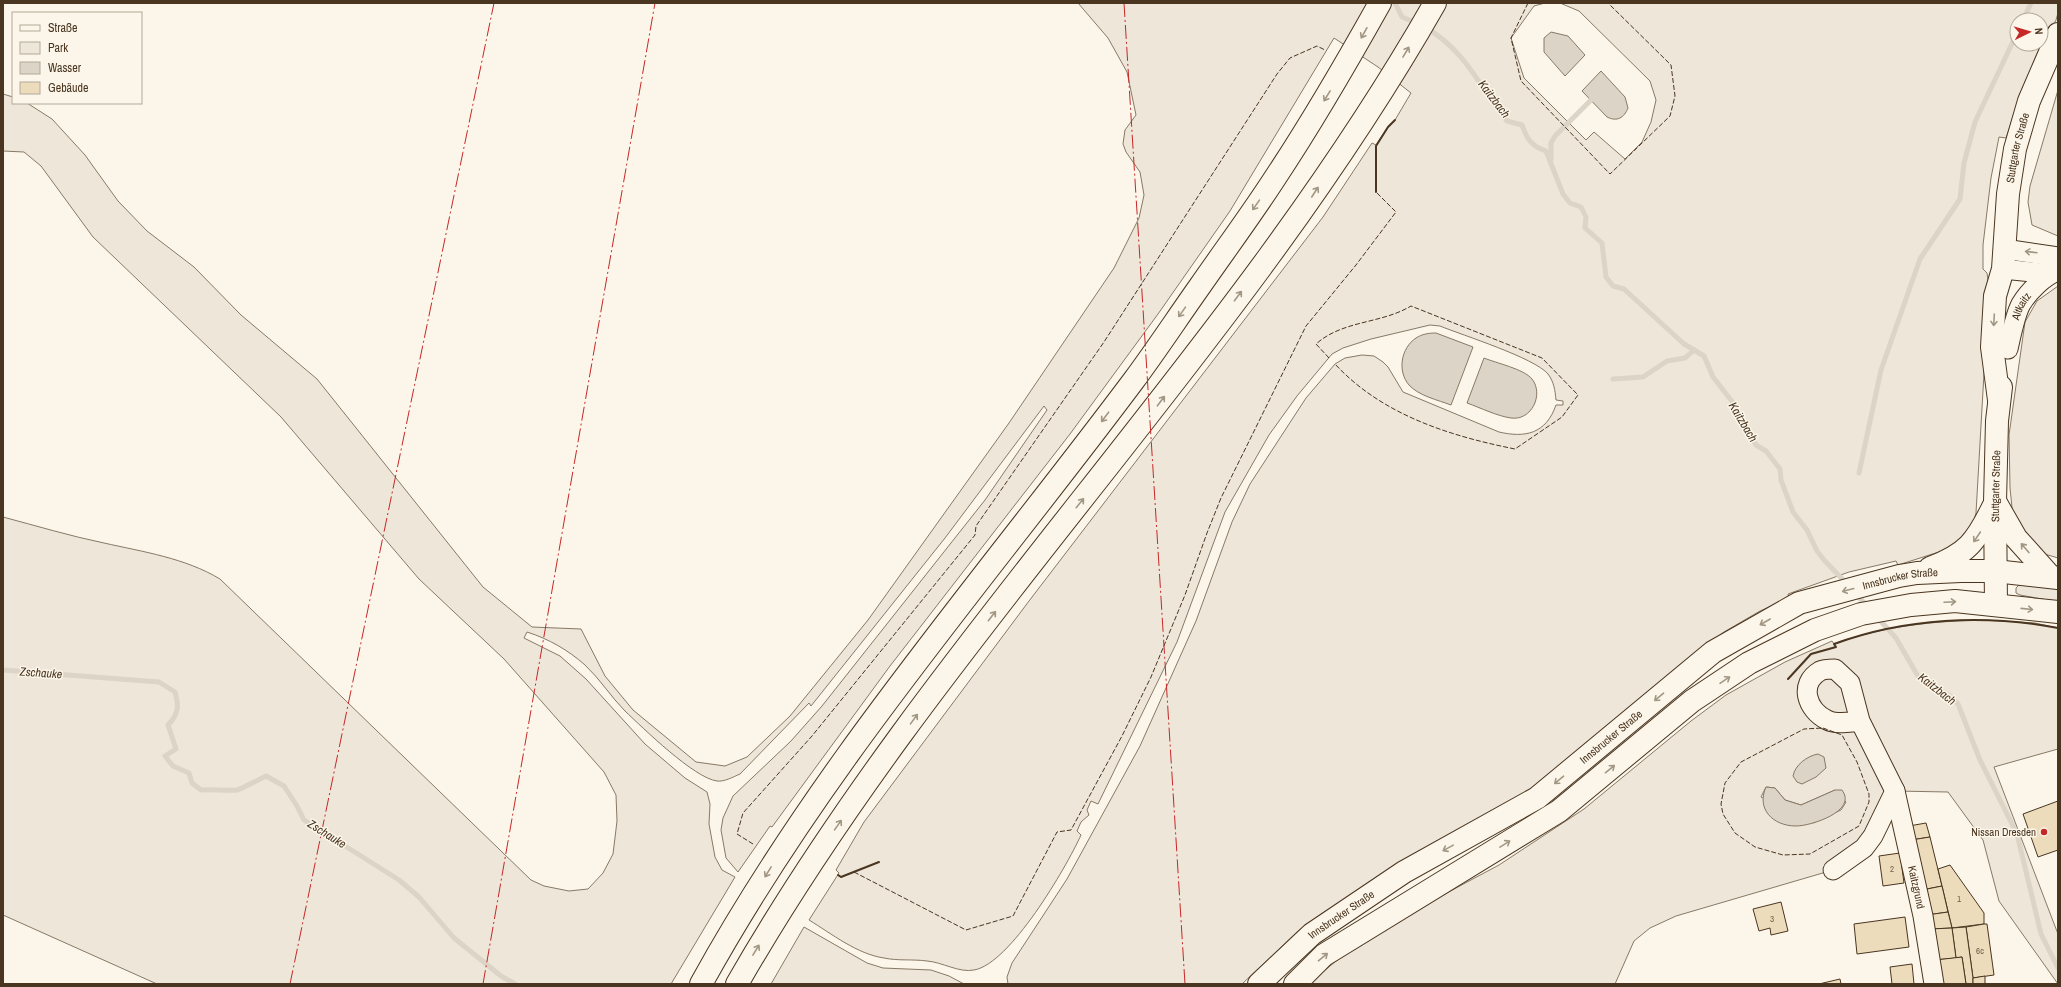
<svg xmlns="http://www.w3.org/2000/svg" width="2061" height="987" font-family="'Archivo Narrow',sans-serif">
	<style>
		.green { fill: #ede6d9; stroke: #887966; fill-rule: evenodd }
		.water { fill: #dcd4c6; stroke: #887966 }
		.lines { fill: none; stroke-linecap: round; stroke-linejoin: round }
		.stream { stroke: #dcd4c6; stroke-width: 5 }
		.building { fill: #ecdcbc; stroke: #4a3520 }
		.minor-casing { stroke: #4a3520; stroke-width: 21 }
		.major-casing { stroke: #4a3520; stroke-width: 24 }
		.highway-casing { stroke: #4a3520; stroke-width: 24 }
		.minor { stroke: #fbf6e9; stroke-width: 19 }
		.major { stroke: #fbf6e9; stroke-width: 22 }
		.highway { stroke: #fbf6e9; stroke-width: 22 }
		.fence { stroke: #4a3520; stroke-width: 1; stroke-dasharray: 5 2; stroke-linecap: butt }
		.wall { stroke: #4a3520; stroke-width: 2 }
		.power { stroke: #c62828; stroke-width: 1; stroke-dasharray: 14 3 2 3; stroke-linecap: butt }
		.oneway { stroke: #a29684 }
		.poi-dot { fill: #c62828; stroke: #fbf6e9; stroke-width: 1.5 }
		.labels { text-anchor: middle; stroke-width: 3; stroke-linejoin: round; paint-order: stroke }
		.number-label { font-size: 9px; fill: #725f47 }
		.street-label { font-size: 11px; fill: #4a3520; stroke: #fbf6e9 }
		.poi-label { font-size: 11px; fill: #4a3520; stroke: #fbf6e9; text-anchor: end }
		.water-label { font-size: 12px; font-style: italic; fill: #4a3520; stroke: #fbf6e9 }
	</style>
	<rect width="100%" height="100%" fill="#fbf6e9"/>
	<g class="green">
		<path d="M1078 3H1545L1534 6 1511 38 1524 78 1586 140 1594 132 1625 159 1642 142 1651 122 1656 100 1650 81 1579 11 1560 3H2058V13L2056 20 2025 82 2006 138 1999 137 1991 178 1983 245V269L1987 273 1989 286 1976 513 1970 535 1961 545 1898 565 1896 561 1849 572 1788 594 1789 598 1760 611 1724 632 1681 664 1530 791 1380 876 1323 913 1298 931 1242 984H1008L1007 977 1012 963 1067 879 1140 746 1196 621 1232 522 1250 484 1306 398 1335 364 1345 358 1362 355 1374 356 1383 362 1388 367 1403 392 1499 432C1525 438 1546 434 1556 405H1563V401L1556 400C1555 390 1554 382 1548 374 1535 358 1462 335 1440 326L1430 325 1371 339 1343 348 1332 354 1297 396 1269 435 1225 512 1177 642 1098 804 1091 801 1087 810 1089 815 1081 822 1077 831 1081 835C1066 868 1010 964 974 970 959 973 942 962 927 961 912 959 898 961 884 958 857 954 832 934 809 920L839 873 836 870 864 822 1029 601 1323 217 1372 143 1376 145 1388 127 1395 120 1411 93 1378 67 1334 38 1230 211 1158 314 1070 434 890 666 772 827 770 826 738 872 726 858 721 830 723 818 733 796 791 741 822 706 985 500 1047 410 1044 406 945 538 811 706 809 703 740 774C733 777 724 782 717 781 694 778 643 728 625 711 611 697 600 679 585 665 568 650 549 639 527 632L524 638 560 656 586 679 645 744 685 778 707 792 710 804 709 824 715 857 722 870 735 877 671 984H157L3 915V517C37 526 70 536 104 543 144 552 185 558 220 579L531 880 544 886 569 891 588 889 603 873 613 854 617 821 616 795 604 772 504 659 419 579 281 417 93 237 41 166 24 152 3 151V94L13 97V103H27L52 119 85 155 118 201 147 231 194 267 241 315 317 379 483 587 532 627 581 629 605 676 633 710 696 762 725 766 747 757 790 716 868 620 1009 423 1114 268 1139 218 1144 195 1140 172 1126 152 1123 144 1125 130 1136 115 1127 72 1108 38ZM2017 20H2041V44H2017Z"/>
		<path d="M2058 90V236L2032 225 2028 202 2030 186Z"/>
		<path d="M2058 286V558L2038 552 2013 517 2010 488 2009 435 2025 322 2037 301Z"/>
		<path d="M2026 584 2058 589V602L2020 595 2016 593V588L2019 585Z"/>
		<path d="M1985 620 2035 623 2058 628V749L1994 767 2058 934V984L1999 901 1983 840 1948 792 1895 791 1888 805 1833 870 1676 916 1650 928 1634 941 1615 984H1308L1352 948 1426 904 1499 865 1584 809 1691 721 1726 695 1785 662 1832 641 1834 644C1883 626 1933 621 1985 620ZM1766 787 1775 788 1785 800 1801 805 1835 790 1846 802 1841 810 1813 823 1761 797Z"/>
		<path d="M804 927 867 963 883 968 931 970 949 976 964 984H771Z"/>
	</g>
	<g class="water">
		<path d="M1551 32 1568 36 1585 55 1565 76 1544 52V38Z"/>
		<path d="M1601 71 1625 97 1628 108C1624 118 1617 122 1607 117L1582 91Z"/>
		<path d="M1436 333 1473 347 1451 405C1438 400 1419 396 1409 385 1397 371 1401 348 1416 338 1422 334 1429 333 1436 333Z"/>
		<path d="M1484 358C1496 363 1524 369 1532 379 1544 394 1532 421 1511 418 1497 416 1481 408 1467 403Z"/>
		<path d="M1818 754 1824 757 1826 768 1816 777 1802 784 1797 782 1793 776C1795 765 1807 756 1818 754Z"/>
		<path d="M1766 787 1775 788 1785 800 1801 805 1835 790H1842C1858 811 1811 826 1796 826 1773 826 1756 809 1766 787Z"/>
	</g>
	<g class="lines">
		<g class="stream">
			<path d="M1395 3 1402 17 1416 23"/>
			<path d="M2023 20 2031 3"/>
			<path d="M1425 27C1466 51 1479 86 1507 121L1522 125C1527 139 1531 146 1546 151L1563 194 1570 203 1581 207 1586 217 1585 228 1602 243 1606 277 1613 286 1624 289 1684 344 1704 356 1713 377 1734 404 1756 445 1766 451 1780 469 1781 480 1793 512 1807 530 1817 551 1824 560 1847 584"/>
			<path d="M1551 159V143L1555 136 1591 100"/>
			<path d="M1613 379 1643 377 1667 361 1685 358 1694 350"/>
			<path d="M1859 473 1881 370 1920 259 1960 199 1964 163 1975 122 2017 33"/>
			<path d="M1855 593 1867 606"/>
			<path d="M1877 617 1896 638 1919 678 1950 696 1958 704 1980 760 2017 834 2041 934 2058 968"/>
			<path d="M3 670 159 682 175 692C179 705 179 714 168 725L176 749 165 756 173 766 189 773 192 783 201 790C213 789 225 791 237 790 241 789 260 779 266 776L284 786 297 806 304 820 399 880 419 897 454 938 501 976 515 984"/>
		</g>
	</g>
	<g class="building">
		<path d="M2058 801V850L2038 857 2023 814Z"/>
		<path d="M1926 823 1930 837 1911 840 1909 826Z"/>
		<path d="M1930 837 1942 886 1922 890 1911 840Z"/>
		<path d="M1900 853 1904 883 1883 886 1879 856Z"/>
		<path d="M1950 865 1984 913V924L1952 928 1938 869Z"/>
		<path d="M1942 886 1948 912 1927 915 1922 890Z"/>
		<path d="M1781 902 1788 931 1771 935 1770 928 1759 931 1753 909Z"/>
		<path d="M1948 912 1952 928 1930 929 1927 915Z"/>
		<path d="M1905 917 1909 947 1857 954 1854 924Z"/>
		<path d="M1984 924H1987L1994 975 1973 978 1966 927Z"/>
		<path d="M1966 927 1973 978V984H1966L1962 957 1956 958 1952 928Z"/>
		<path d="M1952 928 1956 958 1935 960 1930 929Z"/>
		<path d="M1962 957 1966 984H1938L1935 960Z"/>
		<path d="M1912 964 1914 984H1892L1890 967Z"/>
		<path d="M1985 976V984H1973V978Z"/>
		<path d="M1840 979 1841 984H1819Z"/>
	</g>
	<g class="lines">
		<g class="minor-casing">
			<g id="minor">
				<path d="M2004 249 2058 257"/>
				<path d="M2003 269 2050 274"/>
				<path id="s1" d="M2008 349C2011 336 2015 315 2021 304 2029 291 2044 276 2058 271"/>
				<path id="s2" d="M1860 721C1849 722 1837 725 1827 720 1807 710 1798 684 1820 671 1824 669 1831 669 1835 669L1850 683 1860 721 1895 791 1923 916 1934 984"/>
				<path d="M1833 870 1864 848 1873 836 1895 791"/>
			</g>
		</g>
		<g class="major-casing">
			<g id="major">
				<path id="s3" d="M1999 400 1992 347 1995 296 2003 269 2008 194 2015 149 2029 101 2058 34"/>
				<path d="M1996 503 2016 538 2051 577"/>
				<path d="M1930 568C1967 554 1976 542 1993 507"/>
				<path id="s4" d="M1996 605 1995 502 1997 421 2001 387"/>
				<path id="s5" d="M1259 984 1312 934 1404 872 1537 798 1713 652 1799 603 1899 576 1917 573 1961 571H1995L2058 578"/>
				<path d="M1295 984 1324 955 1559 811 1692 701 1749 663 1815 630 1861 614 1911 605 1955 601 2058 612"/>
			</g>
		</g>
		<g class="highway-casing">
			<g id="highway">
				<path d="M701 984C821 766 986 578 1134 380 1157 349 1178 317 1200 286 1225 250 1251 215 1275 178 1313 121 1347 62 1380 3"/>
				<path d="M737 984C937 635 1236 353 1435 3"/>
			</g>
		</g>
		<use href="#minor" class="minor"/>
		<use href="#major" class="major"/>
		<use href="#highway" class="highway"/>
		<g class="fence">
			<path d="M1528 3 1511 38 1521 81 1610 174 1670 116 1675 96 1671 65 1608 3"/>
			<path d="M1329 358 1316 344C1343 320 1381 324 1411 306L1542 358 1578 395 1562 417 1515 449C1450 436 1382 415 1335 364"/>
			<path d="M1823 728 1842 735 1857 762 1869 794V802L1859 826 1810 854 1783 855 1755 847 1735 833 1723 814 1721 804 1725 783 1741 762 1804 729Z"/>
			<path d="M753 844 737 834 743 813 812 736 975 535 976 526 1104 342 1277 74 1290 58 1317 46 1325 50"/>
			<path d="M854 872 966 930 1013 916 1057 832 1071 830 1122 736 1151 677 1185 595 1207 533 1221 498 1306 326 1356 265 1396 212 1376 192"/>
		</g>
		<g class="wall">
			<path d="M1376 192V146L1388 127 1395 120"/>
			<path d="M1788 679 1811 654 1836 647 1834 644C1905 618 1984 614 2058 628"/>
			<path d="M838 875 841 877 879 862"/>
		</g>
		<g class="power">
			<path d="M1124 3 1185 984"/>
			<path d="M290 984 494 3"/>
			<path d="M483 984 655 3"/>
		</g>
	</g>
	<defs><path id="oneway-shaft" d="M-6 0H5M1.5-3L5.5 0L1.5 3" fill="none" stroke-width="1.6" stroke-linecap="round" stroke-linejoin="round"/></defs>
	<g class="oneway">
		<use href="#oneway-shaft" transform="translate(1364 33) rotate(119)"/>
		<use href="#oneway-shaft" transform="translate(1406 52) rotate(-59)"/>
		<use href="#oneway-shaft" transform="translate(1327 96) rotate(122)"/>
		<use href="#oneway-shaft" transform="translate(1315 192) rotate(-57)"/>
		<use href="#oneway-shaft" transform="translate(1256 205) rotate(125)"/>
		<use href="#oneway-shaft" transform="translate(2031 252) rotate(-173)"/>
		<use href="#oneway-shaft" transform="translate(1238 296) rotate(-53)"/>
		<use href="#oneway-shaft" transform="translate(1182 312) rotate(125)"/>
		<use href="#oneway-shaft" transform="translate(1994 320) rotate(93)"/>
		<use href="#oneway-shaft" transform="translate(1161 401) rotate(-53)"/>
		<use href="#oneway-shaft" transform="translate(1105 417) rotate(127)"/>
		<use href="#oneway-shaft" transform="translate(1080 503) rotate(-51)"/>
		<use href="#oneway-shaft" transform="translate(1977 537) rotate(124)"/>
		<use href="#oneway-shaft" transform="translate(2025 548) rotate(-131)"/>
		<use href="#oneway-shaft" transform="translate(1848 590) rotate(165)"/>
		<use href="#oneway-shaft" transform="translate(1950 602) rotate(-3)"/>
		<use href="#oneway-shaft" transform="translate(2027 609) rotate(6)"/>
		<use href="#oneway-shaft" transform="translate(992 616) rotate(-52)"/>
		<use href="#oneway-shaft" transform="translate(1765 622) rotate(150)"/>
		<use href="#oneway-shaft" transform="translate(1725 680) rotate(-34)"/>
		<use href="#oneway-shaft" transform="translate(1659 697) rotate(140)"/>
		<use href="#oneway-shaft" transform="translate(914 719) rotate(-54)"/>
		<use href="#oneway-shaft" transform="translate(1610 769) rotate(-39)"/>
		<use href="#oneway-shaft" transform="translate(1559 780) rotate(140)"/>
		<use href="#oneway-shaft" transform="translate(838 825) rotate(-55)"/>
		<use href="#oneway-shaft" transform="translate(1505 844) rotate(-32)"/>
		<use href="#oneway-shaft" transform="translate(1448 848) rotate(151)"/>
		<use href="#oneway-shaft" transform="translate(768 872) rotate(122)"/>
		<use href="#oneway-shaft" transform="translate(756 950) rotate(-58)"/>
		<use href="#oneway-shaft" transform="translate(1323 957) rotate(-40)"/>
	</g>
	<circle class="poi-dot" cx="2044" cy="832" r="4"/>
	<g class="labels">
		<g class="number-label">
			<text x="1892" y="872">2</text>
			<text x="1959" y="902">1</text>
			<text x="1772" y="922">3</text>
			<text x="1980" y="954">6c</text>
		</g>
		<g class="street-label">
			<text dy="4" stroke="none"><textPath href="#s3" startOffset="255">Stuttgarter Straße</textPath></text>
			<text dy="4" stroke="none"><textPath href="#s1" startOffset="45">Altkaitz</textPath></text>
			<text dy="4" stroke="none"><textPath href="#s4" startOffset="119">Stuttgarter Straße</textPath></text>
			<text dy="4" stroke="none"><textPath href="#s5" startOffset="768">Innsbrucker Straße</textPath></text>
			<text dy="4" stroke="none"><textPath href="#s5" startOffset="432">Innsbrucker Straße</textPath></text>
			<text dy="4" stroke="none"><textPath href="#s2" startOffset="347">Kaitzgrund</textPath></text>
			<text dy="4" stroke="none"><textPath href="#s5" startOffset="108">Innsbrucker Straße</textPath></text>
		</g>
		<g class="poi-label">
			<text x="2036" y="836">Nissan Dresden</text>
		</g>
		<g class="water-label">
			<text transform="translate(1494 99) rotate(53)" y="4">Kaitzbach</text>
			<text transform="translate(1743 422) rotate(59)" y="4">Kaitzbach</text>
			<text transform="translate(41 673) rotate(4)" y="4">Zschauke</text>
			<text transform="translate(1937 689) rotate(38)" y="4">Kaitzbach</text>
			<text transform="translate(327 834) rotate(32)" y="4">Zschauke</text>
		</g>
	</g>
	<rect width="2061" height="987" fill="none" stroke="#4a3520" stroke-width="8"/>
	<rect x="12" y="12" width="130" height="92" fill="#fbf6e9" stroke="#b4a999"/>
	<rect x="20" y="25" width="20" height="6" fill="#fbf6e9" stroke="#b4a999"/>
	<text x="48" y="32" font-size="12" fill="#4a3520">Straße</text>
	<rect x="20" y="42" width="20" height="12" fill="#ede6d9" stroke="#b4a999"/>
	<text x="48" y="52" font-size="12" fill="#4a3520">Park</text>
	<rect x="20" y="62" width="20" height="12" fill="#dcd4c6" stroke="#b4a999"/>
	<text x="48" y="72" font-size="12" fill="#4a3520">Wasser</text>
	<rect x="20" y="82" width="20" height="12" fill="#ecdcbc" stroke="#b4a999"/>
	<text x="48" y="92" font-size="12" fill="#4a3520">Gebäude</text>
	<g transform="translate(2029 32) rotate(85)"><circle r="19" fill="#fbf6e9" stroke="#b4a999"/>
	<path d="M0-3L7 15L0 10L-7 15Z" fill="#c62828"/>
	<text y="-6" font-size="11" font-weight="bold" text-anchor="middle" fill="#4a3520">N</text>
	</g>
</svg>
